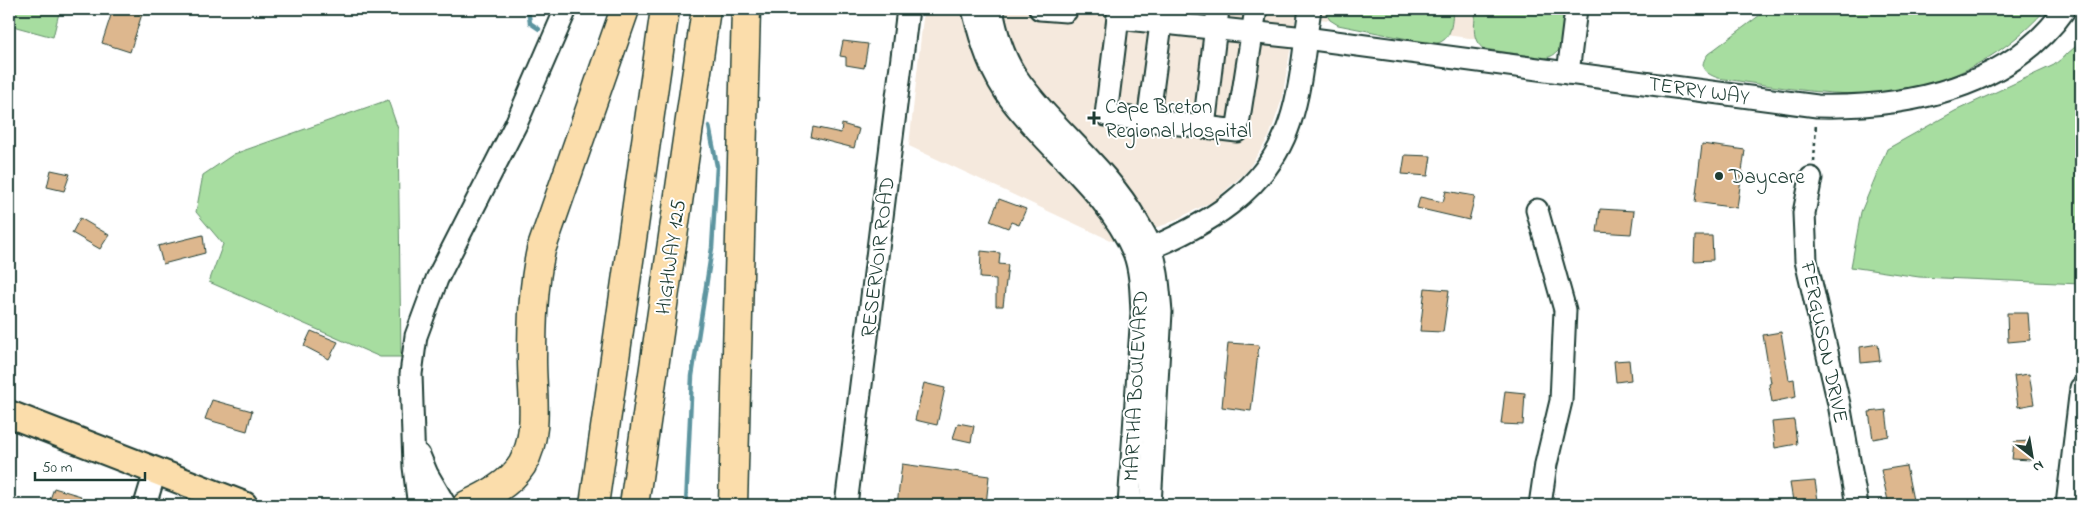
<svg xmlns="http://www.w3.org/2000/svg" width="2090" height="514" font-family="'Indie Flower',sans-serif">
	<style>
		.built { fill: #f5e9dd }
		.green { fill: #a7dda0; stroke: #638d6a }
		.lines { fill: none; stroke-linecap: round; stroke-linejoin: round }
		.stream { stroke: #5d95a0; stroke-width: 4.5 }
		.building { fill: #ddb78e; stroke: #1f3d34 }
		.minor-casing { stroke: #1f3d34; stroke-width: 25 }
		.major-casing { stroke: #1f3d34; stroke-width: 30 }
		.highway-casing { stroke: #1f3d34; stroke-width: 31 }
		.path { stroke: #1f3d34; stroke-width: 2.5; stroke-dasharray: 4 4; stroke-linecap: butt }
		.minor { stroke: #fff; stroke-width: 21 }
		.major { stroke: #fbddab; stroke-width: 26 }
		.highway { stroke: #fbddab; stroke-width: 28 }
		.poi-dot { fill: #1f3d34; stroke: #fff; stroke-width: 2 }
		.labels { text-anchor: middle; stroke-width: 4; stroke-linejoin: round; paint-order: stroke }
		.street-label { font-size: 21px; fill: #1f3d34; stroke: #fff }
		.poi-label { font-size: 21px; fill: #1f3d34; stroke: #fff; text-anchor: start }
	</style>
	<rect width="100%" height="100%" fill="#fff"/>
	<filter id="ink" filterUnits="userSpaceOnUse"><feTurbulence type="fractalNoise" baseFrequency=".02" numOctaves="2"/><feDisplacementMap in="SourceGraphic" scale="10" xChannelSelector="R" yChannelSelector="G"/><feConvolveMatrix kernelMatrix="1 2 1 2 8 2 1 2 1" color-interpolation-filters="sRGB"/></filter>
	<g filter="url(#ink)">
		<path class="built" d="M924 9H1561L1555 49 1296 16 1282 99 1269 137 1247 171 1215 200 1167 224 1112 241 909 146Z"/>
		<g class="green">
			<path d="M9 9H60L53 37 9 25Z"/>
			<path d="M1323 9H1453C1452 24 1452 42 1433 44L1338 25 1330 20Z"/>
			<path d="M1476 9H1568C1565 27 1568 54 1545 58L1484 49C1470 40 1475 23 1476 9Z"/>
			<path d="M1768 9H2046C2001 60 1938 91 1869 94 1819 95 1767 85 1718 78 1704 73 1698 67 1708 54Z"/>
			<path d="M2081 42V284L1919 277 1851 267 1861 212 1887 149 1955 111 2054 65Z"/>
			<path d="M388 100 398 129 401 357H380L209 282 223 244 196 212 203 175 234 154Z"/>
		</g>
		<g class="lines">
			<g class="stream">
				<path d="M528 9 530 23 539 29"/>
				<path d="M686 505 692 376 712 248 717 166 709 126"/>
			</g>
		</g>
		<g class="building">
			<path d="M113 9H124L142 14 130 52 102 43Z"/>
			<path d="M843 41 868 44 864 68 846 65V57L840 56Z"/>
			<path d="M842 124 859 129 854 148 811 137 813 127 841 133Z"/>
			<path d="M1702 144 1745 150 1737 208 1695 202Z"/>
			<path d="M1405 155 1431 156 1428 176 1402 174Z"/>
			<path d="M51 170 70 174 64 191 47 187Z"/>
			<path d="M1446 191 1475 196 1469 220 1417 208 1420 197 1443 202Z"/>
			<path d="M999 199 1026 209 1019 225 1011 222 1008 228 990 221Z"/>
			<path d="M1600 209 1634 211 1631 234 1597 232Z"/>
			<path d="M80 218 109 235 100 249 72 233Z"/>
			<path d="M203 235 205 253 163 264 158 246Z"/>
			<path d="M1695 236H1712L1713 260 1694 261Z"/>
			<path d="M981 251 1000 253 999 264 1008 265 1003 306H996V279L980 278Z"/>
			<path d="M1425 288 1449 290 1443 332 1420 331Z"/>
			<path d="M2007 313H2028L2030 340 2008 342Z"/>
			<path d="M311 331 338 342 329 359 304 346Z"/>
			<path d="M1781 332 1789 380 1794 379 1796 397 1772 402 1769 384 1771 383 1763 335Z"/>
			<path d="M1228 343 1259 345 1251 411 1222 407Z"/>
			<path d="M1878 344 1880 361 1861 363 1860 347Z"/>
			<path d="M1629 360 1631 380 1616 382 1614 361Z"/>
			<path d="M2029 374 2034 404 2018 407 2014 376Z"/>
			<path d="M924 383 945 388 937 425 915 420Z"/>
			<path d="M1505 391 1525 393 1523 425 1501 424Z"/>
			<path d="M212 400 252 411 247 431 205 419Z"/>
			<path d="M1886 410 1889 436 1873 439 1869 412Z"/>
			<path d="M1794 420 1797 444 1775 448 1772 422Z"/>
			<path d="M958 423 974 426 971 442 953 438Z"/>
			<path d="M2032 441 2031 460 2012 459 2014 442Z"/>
			<path d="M902 464 989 476 986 505H897Z"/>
			<path d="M1906 466 1914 505H1889L1881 470Z"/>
			<path d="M1815 481 1818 500 1793 501 1790 483Z"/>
			<path d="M54 488 81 496 78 505H48Z"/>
		</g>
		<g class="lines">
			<g class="minor-casing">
				<g id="minor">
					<path d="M973 9C981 42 991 75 1013 103 1052 153 1108 193 1134 253 1141 271 1141 294 1142 313L1129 505"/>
					<path d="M992 9C996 32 1003 56 1016 76 1052 128 1106 166 1137 221 1142 230 1148 238 1151 248 1158 268 1159 291 1161 312L1150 505"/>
					<path d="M1040 9 1066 11V9"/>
					<path d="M1119 9 1106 115 1237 131 1256 9"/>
					<path d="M1118 18 1305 38 1817 106C1907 108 2010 88 2065 9"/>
					<path d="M1568 73 1576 9"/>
					<path d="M1148 121 1163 9"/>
					<path d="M1204 127 1218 9"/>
					<path d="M1811 178 1804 213 1806 261 1839 404 1857 505"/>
					<path d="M1537 210 1565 310 1561 401 1546 464 1540 505"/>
					<path d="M1139 253C1204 227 1267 192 1290 122 1302 86 1304 46 1310 9"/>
					<path d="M419 455 427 474 445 505"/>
					<path d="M145 505 155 472"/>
					<path d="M416 505 418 499 414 467 411 374 416 336 437 279 516 124 566 9"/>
					<path d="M846 505 908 9"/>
					<path d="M2067 505 2081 388"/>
				</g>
			</g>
			<g class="major-casing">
				<path id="major" d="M9 414 244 505"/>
			</g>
			<g class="highway-casing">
				<g id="highway">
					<path d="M467 505C486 496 510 484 522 465 540 434 532 395 532 360 532 322 533 287 541 250L625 9"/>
					<path d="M594 505 665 9"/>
					<path d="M634 505 706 9"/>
					<path d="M733 505 746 9"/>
				</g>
			</g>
			<path class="path" d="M1814 162 1816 122"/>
			<use href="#minor" class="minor"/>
			<use href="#major" class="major"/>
			<use href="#highway" class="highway"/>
		</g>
	</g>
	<g class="poi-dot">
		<path d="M1091.5 110.5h5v5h5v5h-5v5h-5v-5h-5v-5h5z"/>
		<circle cx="1719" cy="176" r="5"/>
	</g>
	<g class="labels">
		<g class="street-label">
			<text transform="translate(1699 90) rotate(8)" y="7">TERRY WAY</text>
			<text transform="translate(670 257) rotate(-82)" y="7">HIGHWAY 125</text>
			<text transform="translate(877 257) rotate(-83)" y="7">RESERVOIR ROAD</text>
			<text transform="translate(1825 342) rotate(78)" y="7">FERGUSON DRIVE</text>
			<text transform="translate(1135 386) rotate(-87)" y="7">MARTHA BOULEVARD</text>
		</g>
		<g class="poi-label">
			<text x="1105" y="113">Cape Breton<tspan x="1105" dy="24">Regional Hospital</tspan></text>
			<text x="1729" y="183">Daycare</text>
		</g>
	</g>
	<rect width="2090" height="514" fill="none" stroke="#fff" stroke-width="30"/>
	<rect x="15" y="15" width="2060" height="484" fill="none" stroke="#1f3d34" stroke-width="2" filter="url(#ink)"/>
	<g transform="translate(2032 456) rotate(149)" stroke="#ffffff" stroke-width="4" paint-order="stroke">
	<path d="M0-4L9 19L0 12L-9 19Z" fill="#1f3d34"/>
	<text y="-8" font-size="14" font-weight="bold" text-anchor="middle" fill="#1f3d34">N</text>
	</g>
	<path d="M35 472v8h110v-8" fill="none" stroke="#1f3d34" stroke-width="2.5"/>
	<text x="42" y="472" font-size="15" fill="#1f3d34" stroke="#ffffff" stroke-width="4" paint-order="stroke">50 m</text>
</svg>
